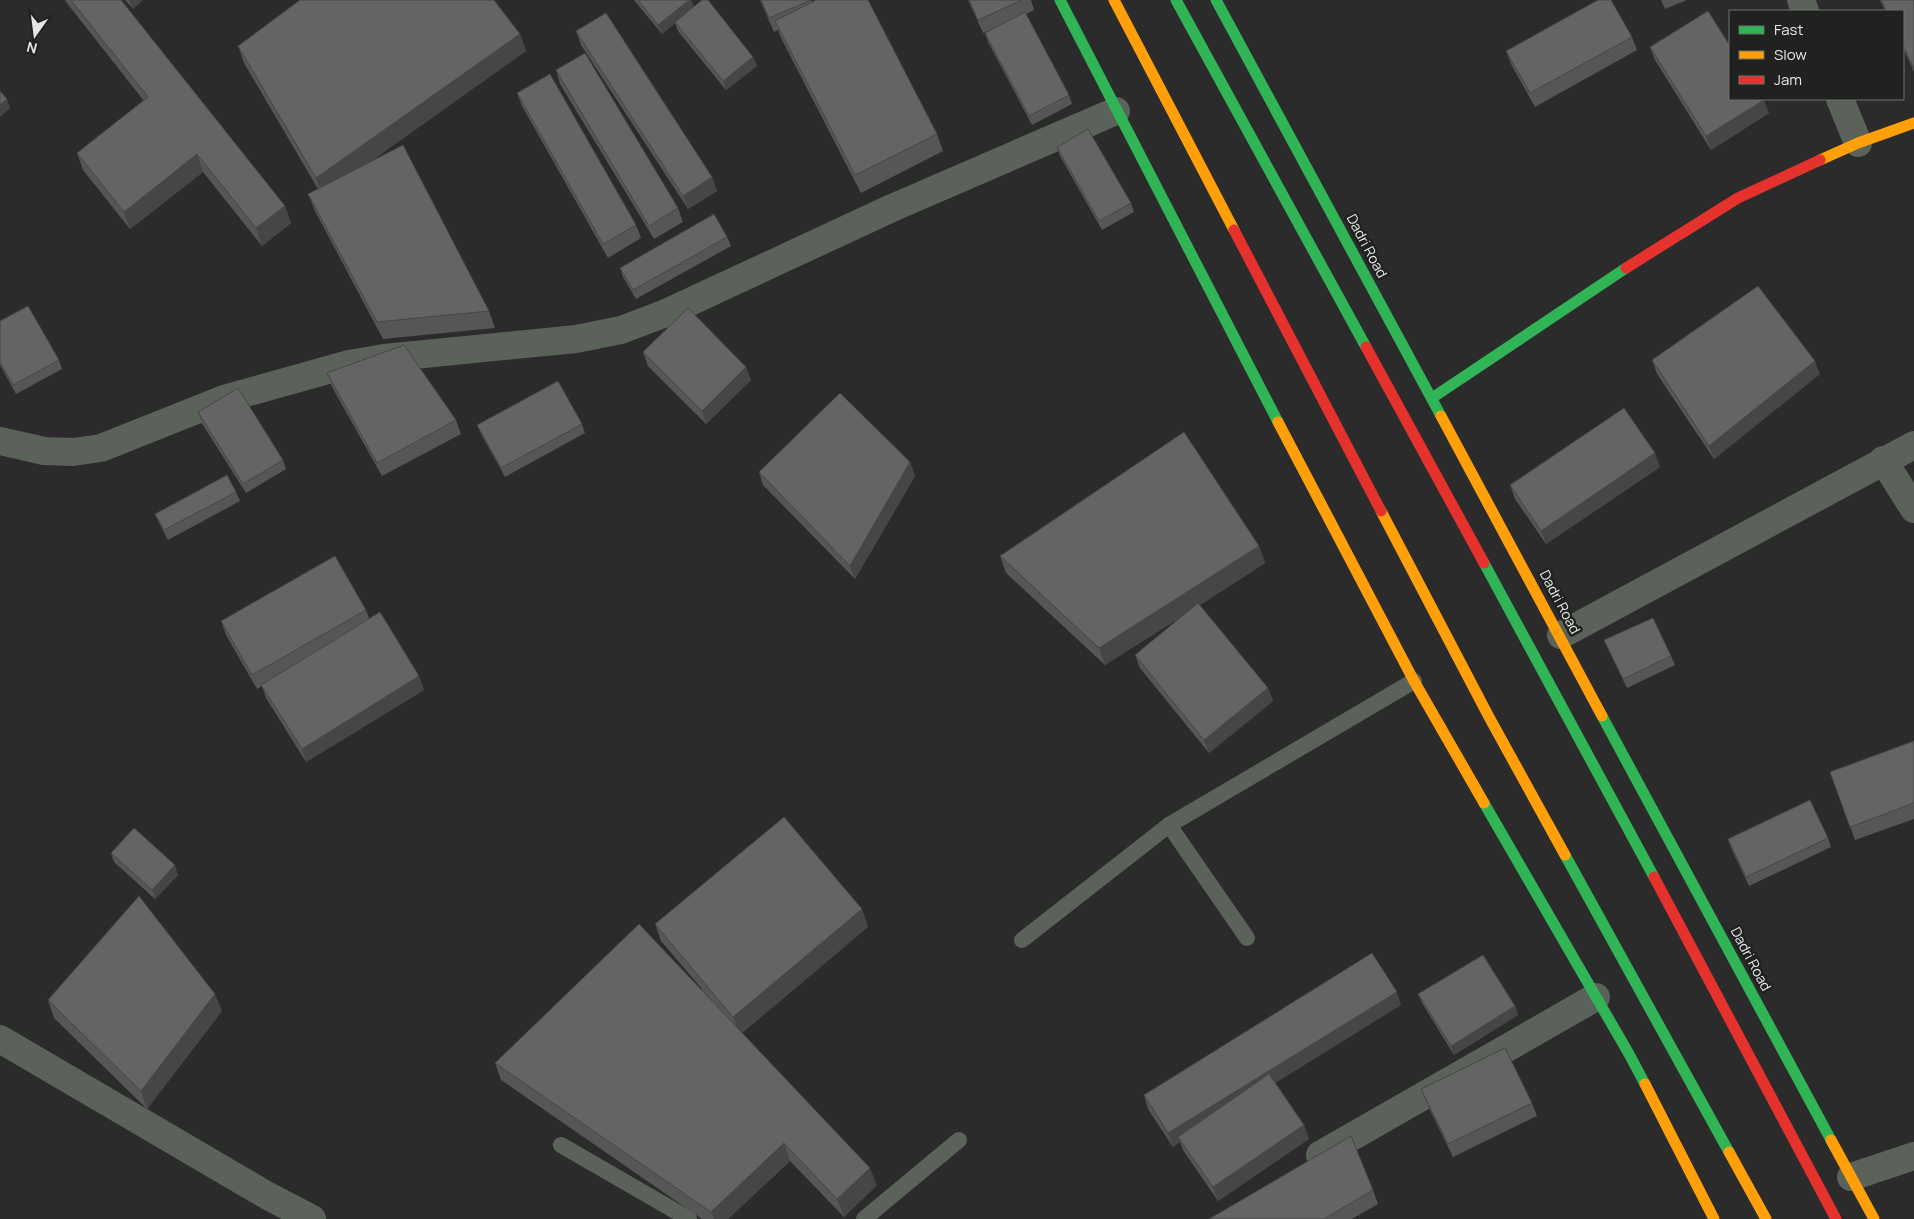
<svg xmlns="http://www.w3.org/2000/svg" width="1914" height="1219" font-family="Manrope,sans-serif">
	<style>
		.lines { fill: none; stroke-linecap: round; stroke-linejoin: round }
		.lane { stroke: #5a6259; stroke-width: 16 }
		.street { stroke: #5a6259; stroke-width: 28 }
		.fast { stroke: #30b455; stroke-width: 11 }
		.slow { stroke: #ff9f0a; stroke-width: 11 }
		.jam { stroke: #e5322d; stroke-width: 11 }
		.wall { fill: #555655 }
		.shaded-wall { fill: #454645 }
		.building { fill: #636463; stroke: #454645 }
		.labels { text-anchor: middle; stroke-width: 5; stroke-linejoin: round; paint-order: stroke }
		.street-label { font-size: 14px; fill: #e4e6e4; stroke: #1f221f }
	</style>
	<rect width="100%" height="100%" fill="#2a2b2a"/>
	<g class="lines">
		<g class="lane">
			<path d="M1169 825 1247 938"/>
			<path d="M1022 940 1169 825 1414 681"/>
			<path d="M561 1145 689 1219"/>
			<path d="M864 1219 959 1140"/>
		</g>
		<g class="street">
			<path d="M1801 0 1805 11"/>
			<path d="M1840 99 1858 143"/>
			<path d="M0 441 44 451 73 452 101 448 224 399 349 364 384 358 576 339 621 330 666 313 892 208 1116 111"/>
			<path d="M1883 460 1914 509"/>
			<path d="M1561 635 1914 445"/>
			<path d="M0 1039 268 1196 312 1219"/>
			<path d="M1320 1155 1596 997"/>
			<path d="M1851 1177 1914 1156"/>
		</g>
		<g class="fast">
			<path d="M1060 0 1278 422"/>
			<path d="M1176 0 1366 347"/>
			<path d="M1216 0 1441 416"/>
			<path d="M1432 398 1626 268"/>
			<path d="M1484 563 1654 877"/>
			<path d="M1602 716 1831 1140"/>
			<path d="M1484 803 1629 1054 1645 1084"/>
			<path d="M1565 855 1729 1152"/>
		</g>
		<g class="slow">
			<path d="M1114 0 1234 230"/>
			<path d="M1820 160 1858 143 1914 123"/>
			<path d="M1441 416 1602 716"/>
			<path d="M1278 422 1414 681 1484 803"/>
			<path d="M1381 511 1489 717 1565 855"/>
			<path d="M1645 1084 1714 1219"/>
			<path d="M1831 1140 1874 1219"/>
			<path d="M1729 1152 1766 1219"/>
		</g>
		<g class="jam">
			<path d="M1234 230 1381 511"/>
			<path d="M1626 268 1738 198 1820 160"/>
			<path d="M1366 347 1484 563"/>
			<path d="M1654 877 1836 1219"/>
		</g>
	</g>
	<g class="wall">
		<path d="M65 0H121L285 206 291 223 262 246 203 172 130 229 83 170 77 153 144 101 66 2Z"/>
		<path d="M125 0H143L133 9Z"/>
		<path d="M634 0H691L694 7 753 57 757 66 726 90 678 31 675 23 662 34Z"/>
		<path d="M760 0H811L812 2 937 134 943 151 861 193 781 38 778 30 774 32Z"/>
		<path d="M968 0H1031L1034 10 1026 14 1069 95 1072 104 1032 125 988 42 985 33 997 27 983 33Z"/>
		<path d="M1661 0H1687L1665 9Z"/>
		<path d="M1880 0H1914V72L1903 48V11H1885Z"/>
		<path d="M576 31 712 177 717 191 688 209 581 45Z"/>
		<path d="M520 34 526 51 367 164 489 311 495 328 383 339 315 211 308 194 318 189 244 63 238 46Z"/>
		<path d="M1632 37 1637 50 1535 107 1511 64 1506 51Z"/>
		<path d="M1650 47 1769 113 1711 150 1655 60Z"/>
		<path d="M556 70 678 208 683 222 654 239 560 84Z"/>
		<path d="M517 93 636 225 641 238 608 258 522 106Z"/>
		<path d="M1057 147 1131 203 1134 212 1102 230 1060 156Z"/>
		<path d="M727 237 731 246 636 299 623 277 620 268Z"/>
		<path d="M0 321 59 360 62 369 16 394 0 365Z"/>
		<path d="M643 352 751 380 706 424 648 366Z"/>
		<path d="M1652 360 1820 374 1714 459 1657 374Z"/>
		<path d="M327 373 456 420 461 434 382 476 332 387Z"/>
		<path d="M198 412 283 460 286 469 246 493 201 422Z"/>
		<path d="M582 424 585 433 505 477 481 434 477 425Z"/>
		<path d="M910 462 915 476 855 579 763 485 759 472Z"/>
		<path d="M1660 467 1546 544 1515 499 1510 485Z"/>
		<path d="M236 492 240 501 168 540 159 523 155 514Z"/>
		<path d="M1259 546 1265 563 1200 605 1268 688 1273 701 1209 753 1140 668 1135 655 1181 617 1105 665 1006 573 1000 556Z"/>
		<path d="M366 610 369 618 424 690 306 762 266 698 262 686 257 689 226 635 221 621Z"/>
		<path d="M1604 640 1671 656 1675 665 1627 688 1608 649Z"/>
		<path d="M1914 741V819L1855 840 1830 772Z"/>
		<path d="M1828 838 1831 847 1749 886 1731 848 1728 839Z"/>
		<path d="M111 853 178 875 155 899 114 862Z"/>
		<path d="M862 909 868 927 742 1032 877 1185 844 1217 790 1161 728 1219H702L501 1080 495 1063 702 989 661 941 655 924Z"/>
		<path d="M1418 994 1515 1006 1518 1015 1454 1055 1422 1003Z"/>
		<path d="M48 1000 222 1011 147 1109 54 1018Z"/>
		<path d="M1401 1005 1275 1083 1304 1125 1309 1139 1218 1201 1183 1150 1180 1142 1173 1147 1148 1109 1144 1095Z"/>
		<path d="M1421 1089 1532 1103 1537 1116 1453 1157 1426 1102Z"/>
		<path d="M1373 1190 1378 1204 1352 1219H1209Z"/>
	</g>
	<g class="shaded-wall">
		<path d="M129 0H143L133 9Z"/>
		<path d="M689 0H691L694 7 662 34 658 25Z"/>
		<path d="M520 34 526 51 322 196 316 178Z"/>
		<path d="M753 57 757 66 726 90 723 81Z"/>
		<path d="M7 99 10 108 0 117V105Z"/>
		<path d="M1764 100 1769 113 1711 150 1706 136Z"/>
		<path d="M197 154 203 172 130 229 124 212Z"/>
		<path d="M712 177 717 191 688 209 683 196Z"/>
		<path d="M285 206 291 223 262 246 256 228Z"/>
		<path d="M1815 361 1820 374 1714 459 1709 446Z"/>
		<path d="M746 367 751 380 706 424 702 411Z"/>
		<path d="M1655 453 1660 467 1546 544 1541 531Z"/>
		<path d="M910 462 915 476 855 579 850 566Z"/>
		<path d="M1259 546 1265 563 1105 665 1099 648Z"/>
		<path d="M419 676 424 690 306 762 302 749Z"/>
		<path d="M1268 688 1273 701 1209 753 1204 740Z"/>
		<path d="M175 865 178 875 155 899 152 890Z"/>
		<path d="M862 909 868 927 740 1035 733 1017Z"/>
		<path d="M1397 992 1401 1005 1181 1141 1178 1137 1180 1142 1173 1147 1168 1133Z"/>
		<path d="M215 994 222 1011 147 1109 141 1091Z"/>
		<path d="M1515 1006 1518 1015 1454 1055 1451 1046Z"/>
		<path d="M1304 1125 1309 1139 1218 1201 1213 1187Z"/>
		<path d="M784 1143 790 1161 728 1219H714L711 1212Z"/>
		<path d="M870 1168 877 1185 844 1217 837 1199Z"/>
	</g>
	<g class="building">
		<path d="M71 0H121L285 206 256 228 197 154 124 212 77 153 148 97Z"/>
		<path d="M300 0H494L520 34 316 178 238 46Z"/>
		<path d="M638 0H689L658 25Z"/>
		<path d="M702 0H708L753 57 723 81 675 22Z"/>
		<path d="M761 0H811L769 18Z"/>
		<path d="M816 0H868L937 134 855 175 775 21Z"/>
		<path d="M969 0H1022L978 20Z"/>
		<path d="M1598 0H1611L1632 37 1530 93 1506 51Z"/>
		<path d="M1881 0H1914V69L1903 45V11H1887Z"/>
		<path d="M1708 11 1730 46V99H1764V100L1706 136 1650 47Z"/>
		<path d="M1025 12 1069 95 1029 116 985 33Z"/>
		<path d="M606 13 712 177 683 196 576 31Z"/>
		<path d="M585 53 678 208 649 226 556 70Z"/>
		<path d="M550 74 636 225 603 244 517 93Z"/>
		<path d="M0 91 7 99 0 105Z"/>
		<path d="M1088 129 1131 203 1099 221 1057 147Z"/>
		<path d="M403 145 489 311 377 322 308 194Z"/>
		<path d="M714 214 727 237 633 290 620 268Z"/>
		<path d="M1758 286 1815 361 1709 446 1652 360Z"/>
		<path d="M28 306 59 360 13 385 0 362V321Z"/>
		<path d="M688 308 746 367 702 411 643 352Z"/>
		<path d="M404 345 456 420 377 463 327 373Z"/>
		<path d="M558 381 582 424 501 468 477 425Z"/>
		<path d="M238 388 283 460 243 484 198 412Z"/>
		<path d="M840 393 910 462 850 566 759 472Z"/>
		<path d="M1624 408 1655 453 1541 531 1510 485Z"/>
		<path d="M1184 432 1259 546 1099 648 1000 556Z"/>
		<path d="M227 475 236 492 164 530 155 514Z"/>
		<path d="M335 556 366 610 252 675 221 621Z"/>
		<path d="M1198 603 1268 688 1204 740 1135 655Z"/>
		<path d="M380 612 419 676 302 749 261 685Z"/>
		<path d="M1653 618 1671 656 1623 679 1604 640Z"/>
		<path d="M1914 741V803L1850 827 1830 772Z"/>
		<path d="M1810 800 1828 838 1746 877 1728 839Z"/>
		<path d="M784 817 862 909 733 1017 655 924Z"/>
		<path d="M134 828 175 865 152 890 111 853Z"/>
		<path d="M139 896 215 994 141 1091 48 1000Z"/>
		<path d="M639 924 870 1168 837 1199 784 1143 711 1212 495 1063Z"/>
		<path d="M1372 953 1397 992 1168 1133 1144 1095Z"/>
		<path d="M1483 955 1515 1006 1451 1046 1418 994Z"/>
		<path d="M1505 1048 1532 1103 1448 1144 1421 1089Z"/>
		<path d="M1269 1074 1304 1125 1213 1187 1178 1137Z"/>
		<path d="M1351 1136 1373 1190 1324 1219H1209Z"/>
	</g>
	<g class="labels">
		<g class="street-label">
			<text transform="translate(1367 246) rotate(62)" y="5">Dadri Road</text>
			<text transform="translate(1560 602) rotate(62)" y="5">Dadri Road</text>
			<text transform="translate(1751 959) rotate(62)" y="5">Dadri Road</text>
		</g>
	</g>
	<rect x="1729" y="10" width="175" height="90" fill="#1f221f" stroke="#6e706e"/>
	<rect x="1739" y="26" width="25" height="8" fill="#30b455" stroke="#6e706e"/>
	<text x="1774" y="35" font-size="15" fill="#e4e6e4">Fast</text>
	<rect x="1739" y="51" width="25" height="8" fill="#ff9f0a" stroke="#6e706e"/>
	<text x="1774" y="60" font-size="15" fill="#e4e6e4">Slow</text>
	<rect x="1739" y="76" width="25" height="8" fill="#e5322d" stroke="#6e706e"/>
	<text x="1774" y="85" font-size="15" fill="#e4e6e4">Jam</text>
	<g transform="translate(35 35) rotate(194)" stroke="#1f221f" stroke-width="4" paint-order="stroke">
	<path d="M0-4L9 19L0 12L-9 19Z" fill="#e4e6e4"/>
	<text y="-8" font-size="14" font-weight="bold" text-anchor="middle" fill="#e4e6e4">N</text>
	</g>
</svg>
